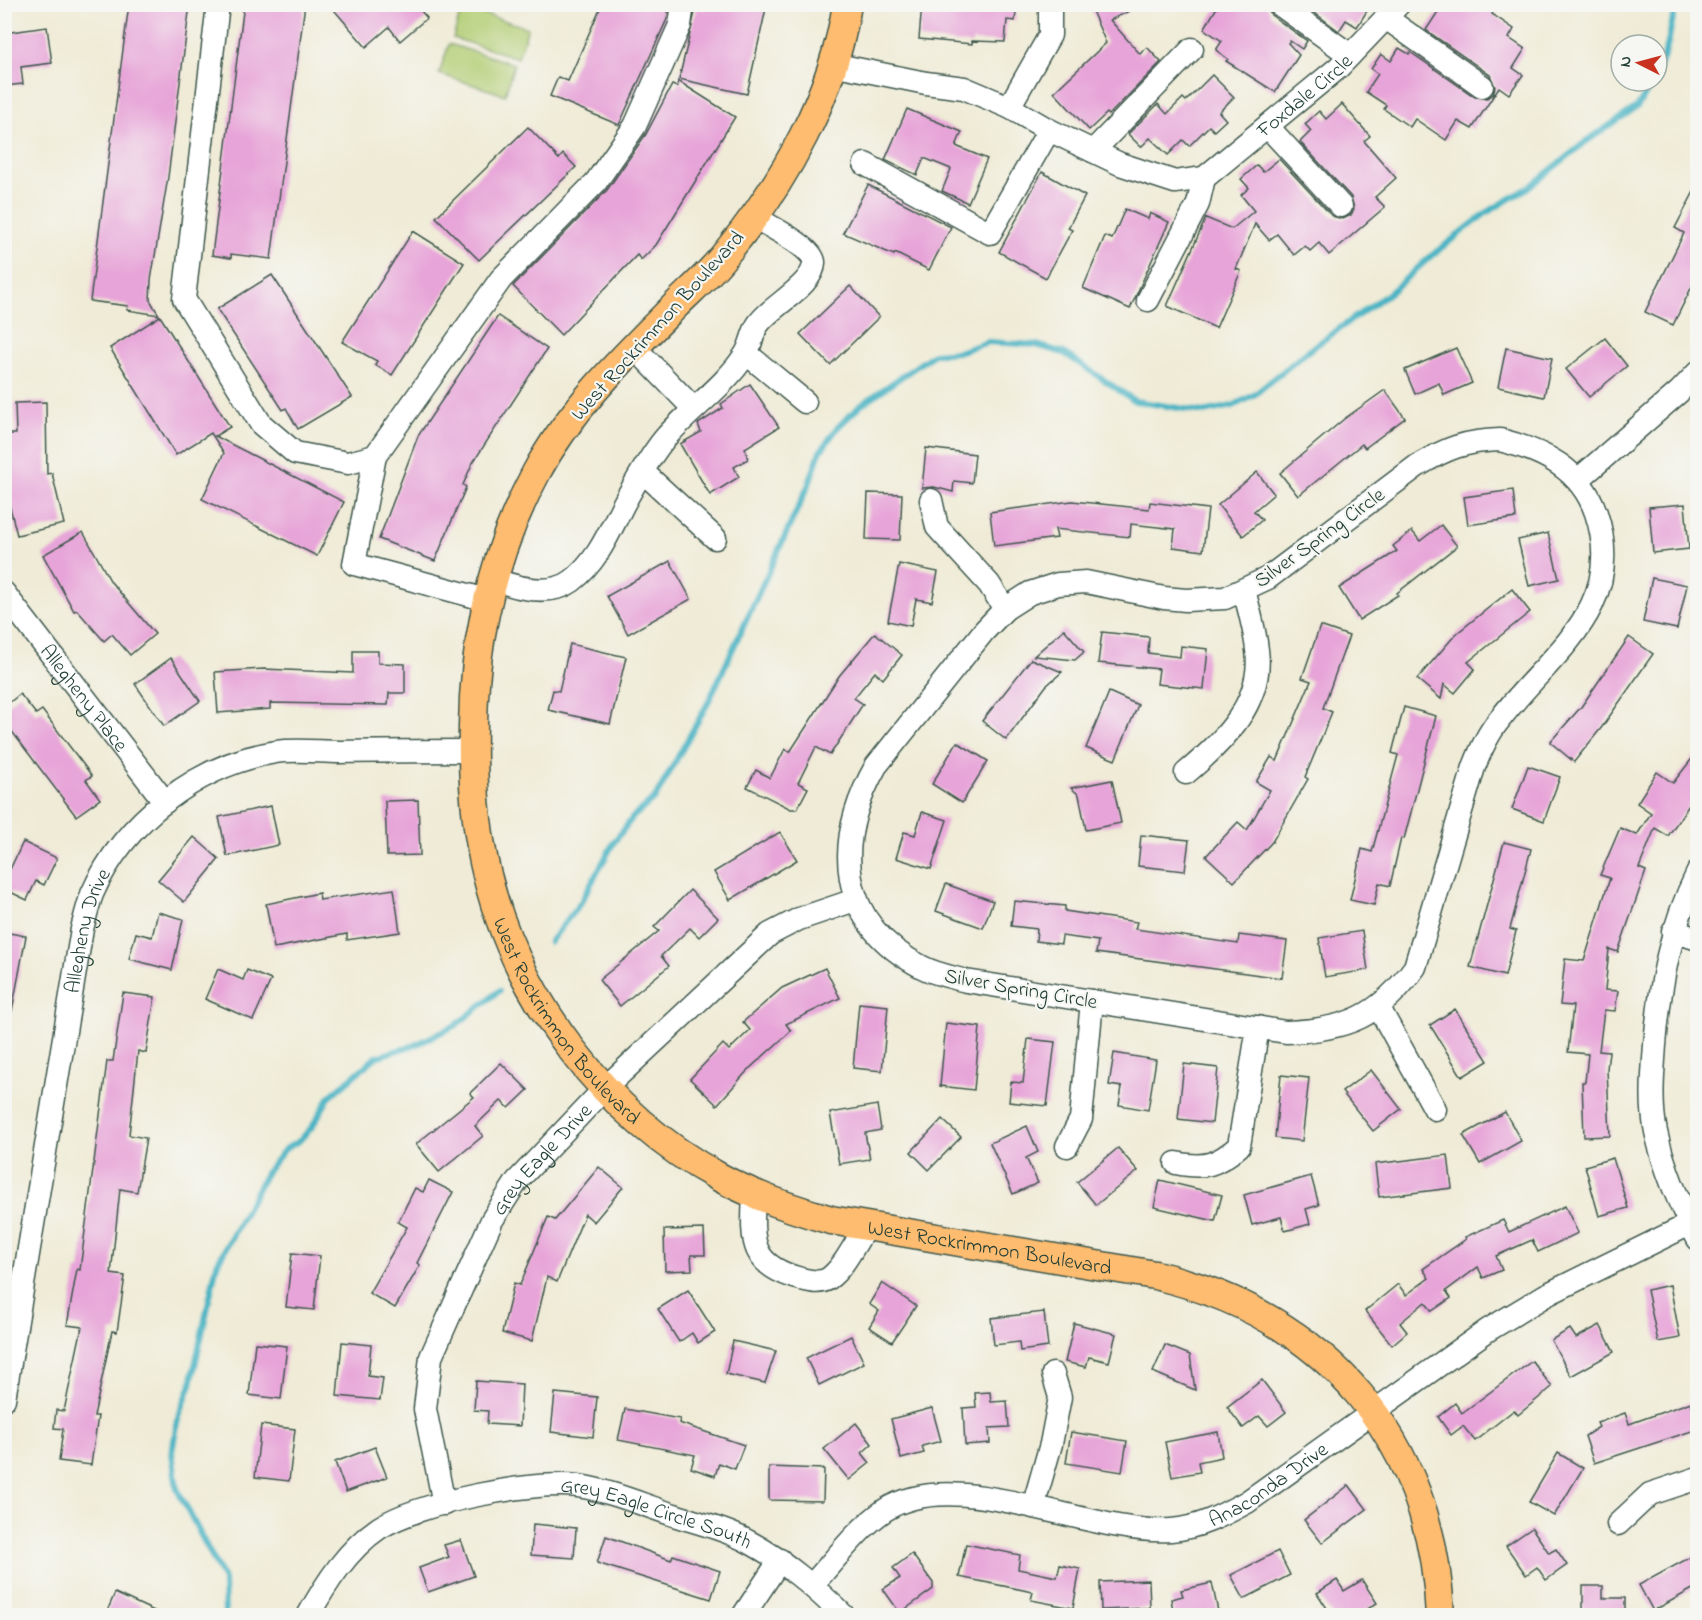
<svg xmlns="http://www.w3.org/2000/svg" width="1702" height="1620" font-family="'Indie Flower',sans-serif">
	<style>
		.green { fill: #b2ce74; stroke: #688654; stroke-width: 1.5 }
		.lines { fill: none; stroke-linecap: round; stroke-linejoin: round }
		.stream { stroke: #48b4c4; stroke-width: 6 }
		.building { fill: #e7a4d8 }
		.minor-casing { stroke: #3e574c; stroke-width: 25 }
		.major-casing { stroke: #3e574c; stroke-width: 31 }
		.minor { stroke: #fff; stroke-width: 22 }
		.major { stroke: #fdbc6f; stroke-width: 28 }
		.labels { text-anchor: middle; stroke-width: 4.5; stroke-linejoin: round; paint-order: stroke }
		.street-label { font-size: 21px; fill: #1f3d34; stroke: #f6f6f2 }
	</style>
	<rect width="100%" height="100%" fill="#f6f6f2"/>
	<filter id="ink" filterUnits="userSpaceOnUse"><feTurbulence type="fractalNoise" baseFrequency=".0167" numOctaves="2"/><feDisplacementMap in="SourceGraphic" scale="12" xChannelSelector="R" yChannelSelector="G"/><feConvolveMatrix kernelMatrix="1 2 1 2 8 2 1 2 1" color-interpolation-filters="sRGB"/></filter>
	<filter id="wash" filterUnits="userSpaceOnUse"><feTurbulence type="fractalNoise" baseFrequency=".008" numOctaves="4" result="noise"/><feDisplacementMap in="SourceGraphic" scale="24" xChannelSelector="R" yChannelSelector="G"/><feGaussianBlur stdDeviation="1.35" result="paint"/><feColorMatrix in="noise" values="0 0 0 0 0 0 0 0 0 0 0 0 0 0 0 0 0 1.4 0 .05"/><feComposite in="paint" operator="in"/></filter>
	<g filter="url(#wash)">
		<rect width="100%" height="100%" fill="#efebd6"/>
		<g class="green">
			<path d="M462 7 528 28 518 58 453 38Z"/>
			<path d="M449 44 514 64 505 95 439 74Z"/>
		</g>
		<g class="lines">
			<g class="stream">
				<path d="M1657 75 1667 47 1676 4"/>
				<path d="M550 942 581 902 614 842 633 817 655 798 708 703 809 484 820 452 838 427 861 405 934 354 958 352 988 342 1036 345 1064 353 1135 401 1204 412 1233 406 1254 395 1308 351 1392 291 1431 256 1486 213 1531 186 1584 143 1638 106 1654 81"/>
				<path d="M225 1616 224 1580 177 1489 172 1452 178 1419 191 1384 217 1264 266 1173 285 1149 299 1141 312 1127 330 1096 376 1057 415 1045 456 1025 499 991"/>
			</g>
		</g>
		<g id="blocks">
			<g class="building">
				<path d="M129 4H190L168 177 151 280 150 300 159 315 127 310 128 306 90 301Z"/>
				<path d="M244 4H305L271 259 231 254V258L212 255Z"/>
				<path d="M329 4H415L427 18 400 41 389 27 366 47Z"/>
				<path d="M602 4H669L667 19 619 125 550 96 558 77 568 81Z"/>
				<path d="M697 4H767L747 94 679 79Z"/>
				<path d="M922 4H1017L1015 21 1007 20 1005 42 972 41V44L919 39Z"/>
				<path d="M1089 4H1144L1110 20 1140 54 1147 47 1161 62 1109 115 1107 113 1089 130 1054 92 1106 43Z"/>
				<path d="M1219 4H1266L1271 15 1307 41 1302 49 1290 41 1288 43 1299 55 1275 92 1226 61 1228 59 1216 50 1222 41 1204 29Z"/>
				<path d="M1303 4H1358L1367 11 1357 27 1346 20 1339 31Z"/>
				<path d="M1443 4H1499L1492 14 1514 29 1509 38 1525 49 1513 68 1523 75 1509 94 1499 87 1472 129 1458 121 1446 140 1415 119 1410 127 1384 109 1386 105 1366 92 1378 74 1371 69 1381 54 1391 61 1399 48 1409 54 1410 52 1475 97 1487 98 1493 94 1495 87 1490 75 1426 30Z"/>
				<path d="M47 27 52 63 21 67 23 84 4 86V33Z"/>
				<path d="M1212 75 1234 97 1219 112 1226 120 1214 131 1209 126 1189 146 1183 140 1168 155 1150 138 1141 147 1128 134 1158 104 1167 114 1183 98 1186 101Z"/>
				<path d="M678 81 735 117 656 245 641 260 637 255 561 335 513 286 607 190 646 134 672 85 677 87Z"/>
				<path d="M1342 104 1370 136 1364 141 1396 178 1375 197 1385 207 1329 255 1319 243 1310 251 1305 246 1294 255 1277 234 1269 240 1255 224 1236 269 1241 271 1216 328 1167 306 1206 218 1232 229 1254 211 1241 195 1249 188 1241 179 1257 165 1263 172 1279 159 1332 216 1343 219 1351 215 1354 209 1351 197 1300 142 1311 131 1305 124 1319 111 1326 119Z"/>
				<path d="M907 109 962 132 956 146 987 159 968 203 942 191 951 169 924 158 917 175 885 160Z"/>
				<path d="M528 127 559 159 563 154 576 167 479 260 436 217Z"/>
				<path d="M1042 172 1085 196 1068 228 1072 230 1046 278 999 252Z"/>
				<path d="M1698 184V274L1673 325 1645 312 1684 233 1675 228Z"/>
				<path d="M868 185 951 227 929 270 895 253 894 255 843 233Z"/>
				<path d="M1125 209 1148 219 1150 213 1169 222 1130 309 1083 288 1105 236 1112 239Z"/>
				<path d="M413 231 464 263 392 375 375 365 377 361 342 342Z"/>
				<path d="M272 275 352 397 298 429 286 408 283 410 217 309Z"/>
				<path d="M850 286 879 317 830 365 800 334Z"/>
				<path d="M160 316 230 427 215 436 344 502 317 556 202 499 224 453 211 433 176 455 110 348Z"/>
				<path d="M498 316 547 349 472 464 463 485 466 487 435 561 379 539 418 436Z"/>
				<path d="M1605 338 1627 366 1589 397 1566 369Z"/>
				<path d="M1456 348 1472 383 1444 395 1439 383 1415 394 1405 370Z"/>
				<path d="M1506 348 1552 358 1544 397 1498 387Z"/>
				<path d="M750 384 779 427 745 448 748 459 734 467 739 477 710 495 680 444 701 432 698 424 723 408 721 404Z"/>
				<path d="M1385 390 1405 418 1365 448 1362 444 1298 496 1280 473 1344 419Z"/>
				<path d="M46 402 47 474 52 473 64 524 17 535 4 484V434H16L15 403Z"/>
				<path d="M926 448 975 454 972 483 954 481 953 492 934 487 922 488Z"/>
				<path d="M1257 472 1274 494 1254 511 1262 520 1243 536 1218 505Z"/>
				<path d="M1513 490 1516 518 1468 525 1464 497Z"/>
				<path d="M868 493 902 494 900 540 866 539Z"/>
				<path d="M1072 501 1149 509 1150 502 1208 509 1203 551 1173 547 1175 529 1131 524 1130 537 1055 529 1057 538 994 546 990 512Z"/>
				<path d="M1685 504 1689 549 1653 553 1649 507Z"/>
				<path d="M1441 525 1457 546 1397 593 1398 595 1359 620 1339 588 1397 551 1393 546 1412 531 1420 541Z"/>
				<path d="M83 532 111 582 155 634 130 655 112 634 104 641 77 610 74 611 43 555Z"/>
				<path d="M1548 533 1559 579 1529 586 1518 540Z"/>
				<path d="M670 561 691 599 628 634 607 596Z"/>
				<path d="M899 564 938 572 932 602 916 599 911 626 888 621Z"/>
				<path d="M1652 578 1687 585 1677 629 1643 622Z"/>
				<path d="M1512 589 1530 612 1468 662 1475 669 1455 693 1444 684 1441 699 1417 679 1456 634Z"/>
				<path d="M1320 626 1349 636 1323 708 1332 712 1305 777 1308 779 1272 842 1234 882 1206 856 1238 822 1247 830 1270 790 1256 782 1271 757 1277 761 1311 681 1302 678Z"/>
				<path d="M1064 629 1084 652 1075 660 1034 656Z"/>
				<path d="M1102 632 1149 637 1148 653 1180 657 1181 646 1208 649 1204 689 1157 684 1159 669 1098 663Z"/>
				<path d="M875 633 902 655 883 679 875 672 854 698 863 704 830 755 816 747 798 783 808 788 797 809H791L747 787 756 770 770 778 785 749 790 752 839 676Z"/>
				<path d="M1629 637 1653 654 1602 727 1574 762 1550 742 1581 707Z"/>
				<path d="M570 644 626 657 610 724 548 710 553 690 559 691Z"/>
				<path d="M353 651H378V663L405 664V693H389L388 705 270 703V709L218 713 215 672 264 669 353 673Z"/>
				<path d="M171 658 200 701 164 726 135 684Z"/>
				<path d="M1031 659 1062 672 1046 686 1006 740 982 721Z"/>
				<path d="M1109 692 1138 705 1115 760 1086 748Z"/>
				<path d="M20 694 36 714 42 710 92 776 86 780 100 799 76 816 4 721V707Z"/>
				<path d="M1404 707 1436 716 1404 839 1401 838 1390 886 1379 883 1374 905 1350 900 1362 849 1372 852 1398 755 1392 753Z"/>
				<path d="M957 742 988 761 962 803 932 784Z"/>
				<path d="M1698 751V792L1668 836 1655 828 1639 868 1646 871 1618 952 1609 949 1605 990 1618 991 1615 1011 1604 1010 1599 1051 1609 1052 1607 1069 1610 1136 1584 1137 1582 1082H1585L1588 1054 1568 1052 1573 1006 1560 1005 1565 959 1584 961 1610 878 1600 875 1620 828 1637 835 1651 813 1637 803 1657 772 1673 783Z"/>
				<path d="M1528 766 1560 777 1544 821 1512 809Z"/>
				<path d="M1112 780 1121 823 1086 830 1079 795 1071 788Z"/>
				<path d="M418 800 420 855 387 856 385 801Z"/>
				<path d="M271 806 279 845 227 856 219 817Z"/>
				<path d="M922 812 947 820 931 869 896 858 904 832 915 835Z"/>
				<path d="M780 832 797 860 730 900 714 872Z"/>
				<path d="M1141 835 1189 840 1185 871 1138 866Z"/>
				<path d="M194 837 219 859 184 902 158 880Z"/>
				<path d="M23 842 57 858 44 885 36 881 27 900 4 889V882Z"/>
				<path d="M1504 842 1531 849 1510 929 1516 931 1505 976 1470 967Z"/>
				<path d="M946 884 993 901 983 928 936 911Z"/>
				<path d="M394 889 400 932 347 940V934L274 948 266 904 319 893 320 900Z"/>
				<path d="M690 890 718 918 699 937 690 928 661 956 669 966 620 1006 599 980 659 931 654 927Z"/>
				<path d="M1014 901 1065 906V911L1137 922 1135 929 1238 944 1239 935 1287 941 1282 978 1096 953 1098 941 1062 936 1061 944 1036 941 1037 929 1011 926Z"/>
				<path d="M158 912 183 919 172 970 129 959 136 933 152 937Z"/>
				<path d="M1362 931 1368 970 1325 977 1319 938Z"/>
				<path d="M4 932 26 936 12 1011H4Z"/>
				<path d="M825 968 840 998 786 1024 791 1031 749 1069 717 1105 690 1079 723 1044 729 1050 750 1030 743 1022 782 988Z"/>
				<path d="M218 969 243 980 247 970 271 980 253 1020 205 999Z"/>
				<path d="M123 993 155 997 146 1053 138 1051 129 1135 146 1138 137 1192 120 1189 111 1274 125 1276 117 1332 112 1331 94 1416H98L91 1465 59 1461 63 1429 54 1428 56 1410 64 1411 82 1327 67 1325 77 1269 80 1270 107 1061H113Z"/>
				<path d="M859 1003 888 1006 882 1071 853 1068Z"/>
				<path d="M1455 1009 1488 1061 1462 1077 1430 1025Z"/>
				<path d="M946 1023 980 1027 974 1090 940 1086Z"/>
				<path d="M1028 1039 1055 1042 1047 1106 1009 1102 1011 1082 1023 1083Z"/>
				<path d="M1114 1053 1156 1060 1148 1110 1119 1105 1122 1087 1109 1085Z"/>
				<path d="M501 1063 528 1090 509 1108 501 1101 475 1126 483 1136 439 1172 416 1144 474 1097 470 1093Z"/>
				<path d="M1184 1064 1218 1068 1212 1123 1178 1119Z"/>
				<path d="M1371 1070 1401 1109 1373 1131 1342 1092Z"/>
				<path d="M1281 1075 1309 1078 1302 1141 1275 1138Z"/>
				<path d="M877 1105 881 1130 865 1133 870 1159 839 1164 830 1113Z"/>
				<path d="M1505 1112 1521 1141 1480 1164 1463 1135Z"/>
				<path d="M942 1119 961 1137 929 1170 911 1152Z"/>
				<path d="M1027 1126 1038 1152 1026 1158 1038 1183 1013 1194 990 1143Z"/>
				<path d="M1118 1148 1138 1171 1096 1205 1077 1182Z"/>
				<path d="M1448 1155 1452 1188 1379 1197 1375 1164Z"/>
				<path d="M1613 1158 1628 1208 1599 1216 1585 1166Z"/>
				<path d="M599 1167 623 1187 594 1222 585 1214 557 1282 547 1277 532 1341 502 1333 514 1283 520 1285 548 1217 555 1220Z"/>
				<path d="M1311 1176 1319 1205 1306 1209 1310 1224 1285 1231 1281 1217 1252 1225 1244 1195Z"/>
				<path d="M429 1180 453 1192 417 1263 420 1265 395 1308 369 1293 407 1227 398 1222 415 1188 423 1192Z"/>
				<path d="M1160 1180 1222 1195 1215 1221 1154 1207Z"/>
				<path d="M1565 1206 1578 1233 1538 1252 1532 1240 1496 1256 1502 1270 1483 1278 1478 1267 1446 1291 1451 1298 1432 1311 1425 1302 1400 1323 1407 1332 1392 1345 1365 1311 1398 1284 1406 1295 1429 1278 1423 1269 1466 1239 1465 1237 1503 1220 1509 1232Z"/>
				<path d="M704 1229 705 1255H691L692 1270 665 1271 664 1230Z"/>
				<path d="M292 1253 320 1256 314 1310 286 1307Z"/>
				<path d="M882 1283 916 1306 892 1342 869 1327 879 1311 869 1304Z"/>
				<path d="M1670 1285 1680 1338 1658 1342 1647 1290Z"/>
				<path d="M688 1290 715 1332 698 1343 692 1333 679 1342 658 1309Z"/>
				<path d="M1044 1312 1048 1347 1020 1351 1019 1342 994 1345 991 1318Z"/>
				<path d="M1074 1323 1116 1334 1109 1362 1089 1357 1086 1367 1065 1362Z"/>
				<path d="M1600 1325 1614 1352 1571 1376 1551 1340 1570 1329 1576 1338Z"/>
				<path d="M851 1336 864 1363 819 1385 806 1358Z"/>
				<path d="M733 1341 776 1351 765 1383 726 1374Z"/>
				<path d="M342 1342 371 1345 368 1376 383 1378 380 1400 337 1396Z"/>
				<path d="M255 1343 287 1346 281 1399 249 1395Z"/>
				<path d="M1165 1345 1190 1355 1195 1390 1153 1372Z"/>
				<path d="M1532 1361 1552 1387 1518 1415 1514 1410 1475 1441 1463 1426 1451 1435 1438 1417 1455 1403 1462 1413Z"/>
				<path d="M1262 1380 1286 1412 1268 1426 1259 1416 1243 1428 1227 1407Z"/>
				<path d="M476 1381 522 1384 520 1426 487 1424 488 1411 474 1410Z"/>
				<path d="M990 1392 991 1402 1007 1401 1009 1427 989 1428 990 1443 965 1445 963 1408 976 1407 975 1393Z"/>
				<path d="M555 1393 597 1397 593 1437 551 1432Z"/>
				<path d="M1691 1402 1698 1429 1594 1463 1585 1436 1599 1427 1597 1423 1625 1413 1629 1424Z"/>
				<path d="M932 1408 941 1441 922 1446 924 1453 901 1459 891 1419Z"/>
				<path d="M625 1409 680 1419 679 1423 744 1445 735 1469 719 1463 715 1476 691 1468 695 1455 618 1440Z"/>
				<path d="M856 1423 872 1444 862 1453 870 1463 849 1480 824 1449Z"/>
				<path d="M261 1425 295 1429 289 1481 255 1477Z"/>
				<path d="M1071 1432 1127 1441 1122 1472 1066 1463Z"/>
				<path d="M1218 1432 1222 1457 1198 1462 1200 1472 1172 1477 1165 1442Z"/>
				<path d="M375 1447 387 1477 346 1492 335 1462Z"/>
				<path d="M1558 1453 1583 1468 1554 1516 1529 1502Z"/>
				<path d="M769 1467 824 1469 823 1501 769 1500Z"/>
				<path d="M1349 1485 1367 1509 1322 1543 1304 1520Z"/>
				<path d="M533 1524 576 1528 574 1558 531 1555Z"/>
				<path d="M1532 1528 1549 1553 1556 1549 1567 1565 1546 1580 1537 1567 1526 1575 1506 1546Z"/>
				<path d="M606 1536 671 1560 673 1555 720 1571 711 1599 597 1563Z"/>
				<path d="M461 1540 474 1576 428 1592 419 1568 449 1557 444 1545Z"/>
				<path d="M966 1544 1020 1555 1018 1569 1057 1577 1060 1565 1080 1569 1073 1608 1031 1600 1033 1592 959 1577Z"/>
				<path d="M1278 1551 1290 1575 1244 1599 1231 1575Z"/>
				<path d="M1698 1553V1586L1653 1611 1639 1585Z"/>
				<path d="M912 1554 933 1583V1589L900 1613 883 1589 900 1578 893 1568Z"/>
				<path d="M1149 1580 1150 1608 1101 1610 1100 1582Z"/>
				<path d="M1337 1580 1344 1591 1362 1580 1377 1603 1357 1616H1332L1317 1593Z"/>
				<path d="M1212 1583 1219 1616H1174L1171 1599 1183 1596 1181 1590Z"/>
				<path d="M1583 1586H1603V1598H1625V1616H1583Z"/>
				<path d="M115 1593 165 1616H105Z"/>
			</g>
		</g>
	</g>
	<g filter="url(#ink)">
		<use href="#blocks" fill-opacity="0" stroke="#3e574c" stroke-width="1.5"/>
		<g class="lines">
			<g class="minor-casing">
				<g id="minor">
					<path d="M218 4 184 299 261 424 295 453 348 463 375 456 501 279 596 182 635 126 680 25 683 4"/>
					<path id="s1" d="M1050 4V35L1009 107 1049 130 1120 164 1175 182 1204 178 1338 68 1399 4"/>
					<path d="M1279 4 1350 55"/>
					<path d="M1386 18 1482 86"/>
					<path d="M832 64 926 83 964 88 1009 107"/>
					<path d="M1268 127 1341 206"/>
					<path d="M1093 151 1192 49"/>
					<path d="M865 164 990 233 1049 130"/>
					<path d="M1148 300 1198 204 1204 178"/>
					<path d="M634 347 694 409"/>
					<path d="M747 354 805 402"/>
					<path d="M1500 440C1544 451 1581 469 1596 513 1628 609 1549 654 1500 719 1488 733 1481 749 1474 767L1415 967C1379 1017 1346 1030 1286 1032L966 981C952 977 935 974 922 967 837 923 833 843 876 766L984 631 1005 609 1030 593 1058 584 1086 582 1164 598 1186 600 1225 598 1268 578 1417 466C1447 448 1465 441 1500 440Z"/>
					<path d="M375 456 354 564 487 600"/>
					<path d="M643 472 715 538"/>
					<path d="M1579 479 1679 392 1698 372"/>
					<path d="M931 500 937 527 989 584 1005 609"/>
					<path d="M493 579C517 588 550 597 572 581 601 559 612 524 629 494 640 475 652 453 666 437 691 409 725 386 745 355 751 346 752 335 757 326 768 307 815 285 814 262 813 247 767 225 754 217"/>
					<path id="s2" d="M4 593 165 802"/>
					<path d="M1186 773C1223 742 1264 702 1257 650 1255 630 1249 610 1244 590"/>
					<path d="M1698 872C1670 928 1660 983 1655 1045 1653 1073 1650 1104 1656 1132 1664 1168 1680 1206 1698 1239"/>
					<path d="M1673 931 1698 939"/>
					<path d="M1379 1008 1435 1109"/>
					<path d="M1067 1146 1081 1119 1092 1001"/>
					<path d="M1176 1163C1205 1169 1217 1165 1239 1146L1258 1027"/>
					<path d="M754 1193C752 1240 748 1265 801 1279 809 1281 819 1284 828 1279 844 1268 855 1243 866 1227"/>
					<path id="s3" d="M4 1399 82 929C85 918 88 905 92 894 124 821 198 764 276 752 296 749 319 752 340 752 384 751 428 751 472 751"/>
					<path id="s4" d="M444 1504 425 1409 431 1357 492 1220 517 1181 605 1088 770 934 799 919 855 900"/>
					<path d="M1033 1507 1051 1444 1060 1397 1053 1374"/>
					<path d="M1618 1524 1650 1494 1698 1478"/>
					<path id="s5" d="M812 1585C835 1560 856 1530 885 1510 957 1463 1089 1536 1171 1530 1199 1528 1223 1515 1247 1502L1488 1330 1546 1295 1698 1220"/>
					<path id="s6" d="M308 1616C326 1583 348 1549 379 1528 418 1503 532 1480 578 1486 611 1491 643 1505 674 1515 699 1523 728 1530 751 1543 786 1562 815 1588 844 1616"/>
					<path d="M743 1616 780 1560"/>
				</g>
			</g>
			<g class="major-casing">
				<g id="major">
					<path id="s7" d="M847 4C834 94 784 183 727 252 712 272 692 289 675 306 623 358 571 408 536 473 494 551 474 638 473 726 472 775 475 827 487 875 517 999 606 1116 719 1177 754 1196 792 1209 831 1220L1155 1275C1326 1315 1433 1439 1440 1616"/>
				</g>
			</g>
			<use href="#minor" class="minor"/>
			<use href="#major" class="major"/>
		</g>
	</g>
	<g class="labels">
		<g class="street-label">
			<text dy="7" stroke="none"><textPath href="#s1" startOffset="456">Foxdale Circle</textPath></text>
			<text transform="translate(657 325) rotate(-48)" y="7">West Rockrimmon Boulevard</text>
			<text transform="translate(1319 537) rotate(-36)" y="7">Silver Spring Circle</text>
			<text dy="7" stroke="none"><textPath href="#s2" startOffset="132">Allegheny Place</textPath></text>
			<text dy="7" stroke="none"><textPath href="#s3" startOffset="476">Allegheny Drive</textPath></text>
			<text transform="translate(1021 988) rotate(10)" y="7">Silver Spring Circle</text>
			<text dy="7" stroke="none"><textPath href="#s7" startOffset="1154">West Rockrimmon Boulevard</textPath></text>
			<text dy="7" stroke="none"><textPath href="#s4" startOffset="378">Grey Eagle Drive</textPath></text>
			<text dy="7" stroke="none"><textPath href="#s7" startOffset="1658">West Rockrimmon Boulevard</textPath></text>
			<text dy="7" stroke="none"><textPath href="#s5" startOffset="506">Anaconda Drive</textPath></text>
			<text dy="7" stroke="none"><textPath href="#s6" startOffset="402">Grey Eagle Circle South</textPath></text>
		</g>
	</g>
	<rect width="1702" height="1620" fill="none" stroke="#f6f6f2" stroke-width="24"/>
	<g transform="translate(1639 63) rotate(276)"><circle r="28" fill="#f6f6f2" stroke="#a0aca6" stroke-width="1.5"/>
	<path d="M0-4.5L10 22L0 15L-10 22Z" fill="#c8321e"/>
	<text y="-9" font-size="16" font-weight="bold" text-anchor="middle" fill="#1f3d34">N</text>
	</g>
</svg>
